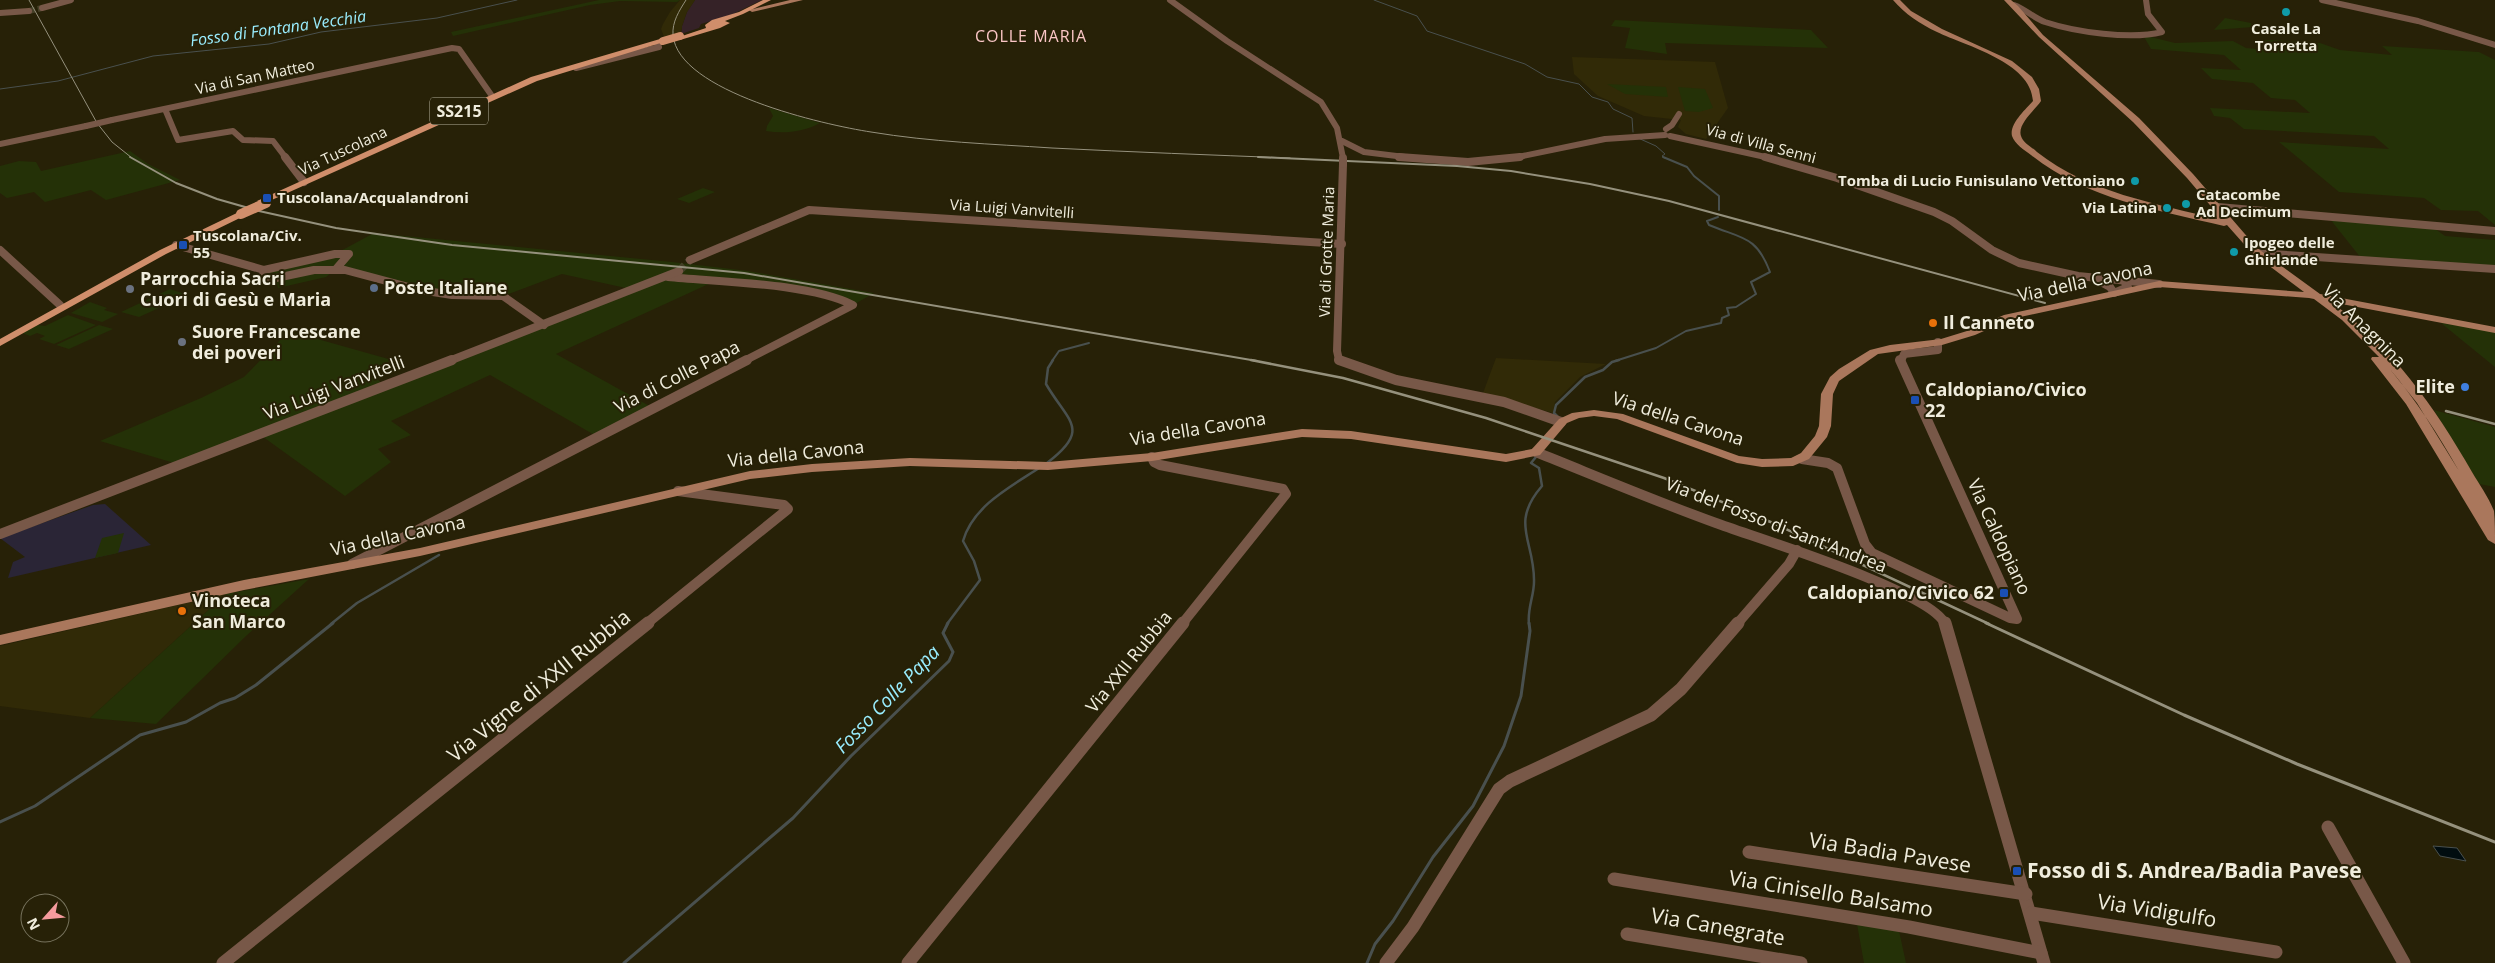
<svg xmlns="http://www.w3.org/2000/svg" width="2495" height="963" font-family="'Open Sans',sans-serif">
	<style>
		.commercial { fill: #352227 }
		.built { fill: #312a07 }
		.education { fill: #2a2536 }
		.green { fill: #243107 }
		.water { fill: #010d10; stroke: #49504e }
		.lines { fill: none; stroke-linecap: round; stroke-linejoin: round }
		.stream-far3 { stroke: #49504e; stroke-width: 1 }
		.stream-far2 { stroke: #49504e; stroke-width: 2 }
		.stream-far1 { stroke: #49504e; stroke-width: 2.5 }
		.stream { stroke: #49504e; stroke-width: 3 }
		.minor-tunnel-far1 { stroke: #454027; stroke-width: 6; stroke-dasharray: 6 3; stroke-linecap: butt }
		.minor-tunnel { stroke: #454027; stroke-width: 8; stroke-dasharray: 8 4; stroke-linecap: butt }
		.minor-far3 { stroke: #785848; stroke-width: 6 }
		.minor-far2 { stroke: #785848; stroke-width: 8 }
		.minor-far1 { stroke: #785848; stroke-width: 10 }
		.minor { stroke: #785848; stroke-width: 13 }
		.secondary { fill: #aa775c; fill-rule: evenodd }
		.primary { fill: #d08e6b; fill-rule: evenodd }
		.rail-far3 { stroke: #95917d; stroke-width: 1 }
		.rail-far2 { stroke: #95917d; stroke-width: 2 }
		.rail-far1 { stroke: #95917d; stroke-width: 2.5 }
		.rail { stroke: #95917d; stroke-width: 3 }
		.minor-bridge-far1 { stroke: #785848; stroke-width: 6 }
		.minor-bridge { stroke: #785848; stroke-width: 8 }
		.primary-bridge-far1 { stroke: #d08e6b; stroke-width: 8 }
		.primary-bridge { stroke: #d08e6b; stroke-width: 10 }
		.culture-dot { fill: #0f9aa8; stroke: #272107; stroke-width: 2 }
		.transit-dot { fill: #1a4fb4; stroke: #272107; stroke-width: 2 }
		.service-dot { fill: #5c6f8a; stroke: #272107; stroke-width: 2 }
		.worship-dot { fill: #6b7280; stroke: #272107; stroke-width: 2 }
		.food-dot { fill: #e8710a; stroke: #272107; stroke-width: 2 }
		.shop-dot { fill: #3f7fe0; stroke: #272107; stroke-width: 2 }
		.labels { text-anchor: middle; stroke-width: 4; stroke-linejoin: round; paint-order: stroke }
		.far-poi-label { font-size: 15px; font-weight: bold; fill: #f0eddd; stroke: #272107; text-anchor: start }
		.far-street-label { font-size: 15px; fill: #f0eddd; stroke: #272107 }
		.far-water-label { font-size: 16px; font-style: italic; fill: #99edfe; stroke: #272107 }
		.far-neighbourhood-label { font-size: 16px; letter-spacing: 1px; fill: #fac6c6; stroke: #272107 }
		.shield { fill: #272107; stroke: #b4b09d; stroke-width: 1 }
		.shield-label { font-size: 16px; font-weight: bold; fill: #f0eddd }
		.poi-label { font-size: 18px; font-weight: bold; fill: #f0eddd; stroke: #272107; text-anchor: start }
		.street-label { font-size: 18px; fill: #f0eddd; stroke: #272107 }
		.water-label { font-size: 19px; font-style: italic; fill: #99edfe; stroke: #272107 }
		.near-street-label { font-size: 21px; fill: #f0eddd; stroke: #272107 }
		.near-poi-label { font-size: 21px; font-weight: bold; fill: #f0eddd; stroke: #272107; text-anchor: start }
	</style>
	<rect width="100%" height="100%" fill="#272107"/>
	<path class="commercial" d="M695 0H762L731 15 701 24 699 28 681 34 682 26 687 12Z"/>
	<g class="built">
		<path d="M680 0H695L687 12 682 26 681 34 665 39 661 29 663 24 670 12Z"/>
		<path d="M1572 57 1715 62 1728 108 1706 139 1686 134 1678 127 1681 120 1644 116 1598 96 1574 74Z"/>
		<path d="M1496 358 1606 364 1580 377 1555 402 1553 413 1483 393Z"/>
		<path d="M226 594 90 718 0 706V646Z"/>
	</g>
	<path class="education" d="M105 504 151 545 8 578 13 562 25 557 0 538 93 505Z"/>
	<g class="green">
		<path d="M599 0H680L677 2 620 1 590 5 453 36 451 32Z"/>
		<path d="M2225 18 2251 23 2253 27 2214 30Z"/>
		<path d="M1615 20 1811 30 1828 48 1665 43 1667 54 1625 48 1630 28 1611 26Z"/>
		<path d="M2143 35 2175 43 2233 41 2246 48 2269 50 2258 41 2270 40 2320 43 2340 50 2392 55 2382 46 2479 52 2495 60V225L2478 211 2441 210 2424 198 2339 192 2279 142 2389 149 2374 136 2244 129 2230 118 2214 116 2210 108 2310 113 2295 100 2271 98 2253 83 2212 79 2201 68 2241 70 2224 55 2151 49Z"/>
		<path d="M1607 84 1666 87 1668 97 1625 94Z"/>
		<path d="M1678 87 1705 89 1713 108 1699 112 1685 111Z"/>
		<path d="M769 108 820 123C804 132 784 134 766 131L767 126 773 116Z"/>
		<path d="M130 151 148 164 180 180 106 200 91 190 45 202 34 192 7 198 0 193V166L19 161 36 162 41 171Z"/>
		<path d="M703 188 715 192 689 203 677 199Z"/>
		<path d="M2330 219 2431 226 2445 236 2495 240V267L2361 258Z"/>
		<path d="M374 233 672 262 748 271 874 293 853 305 822 294 713 282 556 354 653 408 598 437 490 375 391 421 411 435 378 449 391 462 345 496 259 434 181 465 100 441 201 398 244 377 289 331 392 360 372 373 384 386 635 290 562 274 503 296 452 295 336 269 326 277 278 288 276 280 260 275 335 254Z"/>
		<path d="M170 289 188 295 139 317 121 312Z"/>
		<path d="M90 302 107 308 104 310 118 314 102 322 71 313Z"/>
		<path d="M68 315 96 325 54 344 39 339 45 336 37 333 30 336 22 333 37 325 45 326Z"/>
		<path d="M2441 323 2495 331V367Z"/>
		<path d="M99 325 113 329 69 349 56 345Z"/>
		<path d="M2434 410 2495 427V487L2479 484Z"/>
		<path d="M124 533 118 553 95 558 102 538Z"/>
		<path d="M309 579 246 636 156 724 90 718 226 594Z"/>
		<path d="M1857 924 1899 931 1906 963H1864Z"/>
	</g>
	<path class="water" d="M2433 846 2457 848 2466 861 2440 856Z"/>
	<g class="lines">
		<g class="stream-far3">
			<path d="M1374 0 1417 16 1427 31 1525 64 1547 77 1579 84 1592 97 1608 102 1613 109 1632 118 1633 132"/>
			<path d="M0 89 58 81 153 56 269 44 321 32 437 18 517 0"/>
			<path d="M1638 138 1656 146 1665 154 1662 156 1664 158"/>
		</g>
		<g class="stream-far2">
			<path d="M1663 157 1687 167 1694 176 1719 196V210"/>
			<path d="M1052 361 1059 351 1089 343"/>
			<path d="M1615 361 1656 348 1686 331 1721 323 1722 318 1729 315 1727 308 1736 307 1756 294 1751 282 1770 272C1756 235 1742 239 1709 225L1707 221 1718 217"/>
		</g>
		<g class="stream-far1">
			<path d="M1558 417 1554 413 1556 405 1585 377 1603 370 1612 362 1619 360"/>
			<path d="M1047 463C1092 429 1068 422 1046 384L1048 368 1053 360"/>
			<path d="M331 624 357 603 439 555"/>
			<path d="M947 624 980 580 974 561 963 541C973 506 1010 487 1039 468"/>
			<path d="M1529 624C1527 609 1534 596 1534 582 1535 541 1509 524 1542 486L1539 468 1531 463 1536 457"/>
		</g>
		<g class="stream">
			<path d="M0 822 35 806 140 735 186 722 220 703 235 698 256 685 333 623"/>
			<path d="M624 963 793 818 851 756 949 661 953 652 943 633 948 623"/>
			<path d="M1367 963 1375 944 1393 921 1433 857 1473 806 1504 746 1521 696 1530 631 1529 623"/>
		</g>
		<path class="minor-tunnel-far1" d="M29 11 42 8"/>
		<path class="minor-tunnel" d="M679 271 690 260"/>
		<g class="minor-far3">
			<path d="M1170 0 1227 41 1321 102 1337 128 1343 158"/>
			<path d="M2322 0 2418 21 2495 45"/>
			<path d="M2014 5C2025 9 2034 18 2045 22 2075 32 2131 40 2162 32L2148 14 2146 0"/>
			<path d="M42 8 71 0"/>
			<path d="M0 13 29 11"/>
			<path d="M576 68 659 47 657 44"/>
			<path d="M165 109 178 140 233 131 243 140 273 141 286 158"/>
			<path d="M112 120 452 48 459 49 492 96"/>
			<path d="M1666 129 1672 125 1679 114"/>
			<path d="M1670 136 1770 158"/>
			<path d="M1342 141 1364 152 1413 158"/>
			<path d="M0 144 86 126"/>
			<path d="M1513 158 1605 139 1665 135"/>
		</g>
		<g class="minor-far2">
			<path d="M285 157 304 182"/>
			<path d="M1399 157 1468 162 1520 157"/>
			<path d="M1765 157 1837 178 1934 212 1952 221 1992 250 2019 263 2078 276 2159 284"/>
			<path d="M2218 207 2495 231"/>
			<path d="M176 245 264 270 335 254H349L336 269"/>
			<path d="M0 250 60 305"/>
			<path d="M2257 253 2495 269"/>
			<path d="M690 260 809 210 1342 244"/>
			<path d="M264 270 262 281 314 270H345L420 290 452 295 503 296 544 325"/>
			<path d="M668 277C719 282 809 283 853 305L744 361"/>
			<path d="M2097 280 2110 287 2114 293 2128 287 2124 281"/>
			<path d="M449 361 679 271"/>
			<path d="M1342 361 1339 360 1337 351 1343 164"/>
			<path d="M1901 361 1904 354 1938 350V342"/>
		</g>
		<g class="minor-far1">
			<path d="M1339 360 1396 380 1504 402 1561 422"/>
			<path d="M1536 452C1596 476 1655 501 1716 523 1756 538 1931 591 1945 624"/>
			<path d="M1152 457 1154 462 1160 465 1283 489 1286 494 1182 624"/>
			<path d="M1802 459 1828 463 1837 468 1865 544 1872 553 2010 618 2017 619 1900 360"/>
			<path d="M0 534 452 360"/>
			<path d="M352 564 747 360"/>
			<path d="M646 624 788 509 784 505 678 491"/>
			<path d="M1737 624 1789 564 1797 550"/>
		</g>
		<g class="minor">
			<path d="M1945 623 2044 963"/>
			<path d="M2328 827 2404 963"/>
			<path d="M1749 852 2026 894"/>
			<path d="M1614 879 1909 927 2041 953"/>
			<path d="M2031 913 2276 952"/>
			<path d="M1627 934 1801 963"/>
			<path d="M223 963 648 623"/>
			<path d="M908 963 1183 623"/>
			<path d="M1386 963 1413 927 1499 789 1510 781 1651 715 1681 689 1738 623"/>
		</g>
		<g class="secondary">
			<path d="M790 0H803L752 12 749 10Z"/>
			<path d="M1893 0H1900L1911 11 1942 29 2012 61 2032 77 2039 89 2041 101C2035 110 2017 124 2021 136 2023 143 2032 147 2037 152 2089 193 2155 203 2217 219L2215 211 2187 178 2133 122 2039 37 2004 0H2011L2018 6 2043 35 2139 118 2193 174 2257 248 2320 294 2495 327V333L2331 302C2392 347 2435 407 2472 472 2479 484 2489 498 2494 511 2495 521 2495 533 2495 544L2488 540 2406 404 2371 359 2372 357H2379L2342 320 2314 299 2309 298 2159 287 2011 319 1975 335 1942 345 1878 354 1839 381 1833 394 1831 426 1827 437 1809 459 1793 466 1762 467 1737 463 1617 419 1594 416 1579 418 1567 423 1540 455 1506 462 1351 439 1302 437 1152 461 1048 470 910 466 812 472 750 479 420 556 244 590 0 645V635L244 580 420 548 750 471 812 464 910 458 1048 462 1152 453 1302 429 1351 431 1506 454 1532 449 1559 419 1572 413 1594 410 1623 414 1739 456 1762 459 1791 458 1801 453 1815 436 1819 426 1821 394 1830 377 1839 369 1870 350 1890 345 1941 339 1967 331 2004 315 2159 281 2304 292 2251 252 2227 225 2224 226C2157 210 2086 199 2031 155 2024 150 2015 144 2012 136 2009 124 2026 109 2033 101 2031 62 1966 46 1937 32 1920 24 1905 14 1893 0ZM2389 368C2416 400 2438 434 2459 471L2417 403Z"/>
		</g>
		<g class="primary">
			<path d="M763 0H771L743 14 725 21 730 23 720 28 680 40 676 38 706 28 705 25 712 20 739 12Z"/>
			<path d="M660 39 667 41 537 81 265 203 257 201 531 77Z"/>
			<path d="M241 211 244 212V216L166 254 0 346V339L160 250Z"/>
		</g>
		<g class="rail-far3">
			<path d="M29 0 97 123 112 142 132 158"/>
			<path d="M686 0C679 11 672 22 673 35 678 92 825 125 871 132 931 142 992 144 1052 148 1132 152 1211 155 1290 158"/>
		</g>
		<g class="rail-far2">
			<path d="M130 157 176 183 217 199 259 211 336 228 452 245 744 273 1257 361"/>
			<path d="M1258 157 1457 166 1511 171 1590 184 1669 201 2045 303"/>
		</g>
		<g class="rail-far1">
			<path d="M1251 360 1343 378 1486 418 1664 478 1773 523 1989 624"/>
			<path d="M2446 411 2495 424"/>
		</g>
		<path class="rail" d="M1986 623 2184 715 2297 764 2495 842"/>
		<path class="minor-bridge-far1" d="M86 126 112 120"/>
		<path class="minor-bridge" d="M1343 158V164"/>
		<path class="primary-bridge-far1" d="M663 41 680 36"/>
		<path class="primary-bridge" d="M241 214 266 203"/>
	</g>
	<g class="culture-dot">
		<circle cx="2286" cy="12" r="5"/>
		<circle cx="2135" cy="181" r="5"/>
		<circle cx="2186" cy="204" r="5"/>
		<circle cx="2167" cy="208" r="5"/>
		<circle cx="2234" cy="252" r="5"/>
	</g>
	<g class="transit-dot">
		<rect x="262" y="193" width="10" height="10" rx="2.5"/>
		<rect x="178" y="240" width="10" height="10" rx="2.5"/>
		<rect x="1910" y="395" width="10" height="10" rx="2.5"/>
		<rect x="1999" y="588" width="10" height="10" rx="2.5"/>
		<rect x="2012" y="866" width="10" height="10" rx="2.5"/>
	</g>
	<circle class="service-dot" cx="374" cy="288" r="5"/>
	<g class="worship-dot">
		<circle cx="130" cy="289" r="5"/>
		<circle cx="182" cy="342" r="5"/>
	</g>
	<g class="food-dot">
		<circle cx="1933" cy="323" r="5"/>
		<circle cx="182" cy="611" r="5"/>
	</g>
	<circle class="shop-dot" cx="2465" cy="387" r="5"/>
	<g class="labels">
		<g class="far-poi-label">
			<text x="2286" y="34" text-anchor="middle">Casale La<tspan x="2286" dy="17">Torretta</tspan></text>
			<text x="2125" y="186" text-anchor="end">Tomba di Lucio Funisulano Vettoniano</text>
			<text x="2196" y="200">Catacombe<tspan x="2196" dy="17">Ad Decimum</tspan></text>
			<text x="277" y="203">Tuscolana/Acqualandroni</text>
			<text x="2157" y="213" text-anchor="end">Via Latina</text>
			<text x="193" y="241">Tuscolana/Civ.<tspan x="193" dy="17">55</tspan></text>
			<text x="2244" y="248">Ipogeo delle<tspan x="2244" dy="17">Ghirlande</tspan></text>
		</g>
		<g class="far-street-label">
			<text transform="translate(255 77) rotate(-12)" y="5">Via di San Matteo</text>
			<text transform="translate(1761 144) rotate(15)" y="5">Via di Villa Senni</text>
			<text transform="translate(343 151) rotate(-25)" y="5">Via Tuscolana</text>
			<text transform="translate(1012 209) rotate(4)" y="5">Via Luigi Vanvitelli</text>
			<text transform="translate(1327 252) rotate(-88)" y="5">Via di Grotte Maria</text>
		</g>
		<g class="far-water-label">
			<text transform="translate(278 28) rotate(-8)" y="6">Fosso di Fontana Vecchia</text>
		</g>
		<g class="far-neighbourhood-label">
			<text x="1031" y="42">COLLE MARIA</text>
		</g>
		<rect class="shield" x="430" y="97.5" width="58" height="27" rx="4"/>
		<g class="shield-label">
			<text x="459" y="117">SS215</text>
		</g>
		<g class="poi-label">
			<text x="140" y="285">Parrocchia Sacri<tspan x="140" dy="21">Cuori di Gesù e Maria</tspan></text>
			<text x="384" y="294">Poste Italiane</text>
			<text x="1943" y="329">Il Canneto</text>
			<text x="192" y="338">Suore Francescane<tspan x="192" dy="21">dei poveri</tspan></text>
			<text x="2455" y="393" text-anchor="end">Elite</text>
			<text x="1925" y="396">Caldopiano/Civico<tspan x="1925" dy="21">22</tspan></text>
			<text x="1994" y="599" text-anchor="end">Caldopiano/Civico 62</text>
			<text x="192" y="607">Vinoteca<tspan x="192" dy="21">San Marco</tspan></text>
		</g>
		<g class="street-label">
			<text transform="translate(2085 282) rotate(-12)" y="6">Via della Cavona</text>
			<text transform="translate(2364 326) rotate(45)" y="6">Via Anagnina</text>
			<text transform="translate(677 377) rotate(-27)" y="6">Via di Colle Papa</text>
			<text transform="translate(334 388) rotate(-21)" y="6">Via Luigi Vanvitelli</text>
			<text transform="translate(1678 419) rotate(18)" y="6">Via della Cavona</text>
			<text transform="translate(1198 429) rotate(-9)" y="6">Via della Cavona</text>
			<text transform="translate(796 454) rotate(-6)" y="6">Via della Cavona</text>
			<text transform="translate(1776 525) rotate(21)" y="6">Via del Fosso di Sant'Andrea</text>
			<text transform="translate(398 536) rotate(-12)" y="6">Via della Cavona</text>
			<text transform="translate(1999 537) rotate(65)" y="6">Via Caldopiano</text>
			<text transform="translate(1129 662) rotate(-51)" y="6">Via XXII Rubbia</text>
		</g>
		<g class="water-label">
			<text transform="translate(887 699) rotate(-46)" y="7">Fosso Colle Papa</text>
		</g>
		<g class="near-street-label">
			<text transform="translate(539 686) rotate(-39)" y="7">Via Vigne di XXII Rubbia</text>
			<text transform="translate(1890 853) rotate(9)" y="7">Via Badia Pavese</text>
			<text transform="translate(1831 894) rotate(9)" y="7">Via Cinisello Balsamo</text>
			<text transform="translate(2157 911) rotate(9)" y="7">Via Vidigulfo</text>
			<text transform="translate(1718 927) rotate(10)" y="7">Via Canegrate</text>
		</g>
		<g class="near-poi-label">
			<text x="2027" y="878">Fosso di S. Andrea/Badia Pavese</text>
		</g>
	</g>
	<g transform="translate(45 918) rotate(243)"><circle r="24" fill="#272107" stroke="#77735d"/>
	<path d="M0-4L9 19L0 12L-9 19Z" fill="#f59b9d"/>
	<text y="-8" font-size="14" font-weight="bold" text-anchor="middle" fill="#f0eddd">N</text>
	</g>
</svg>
